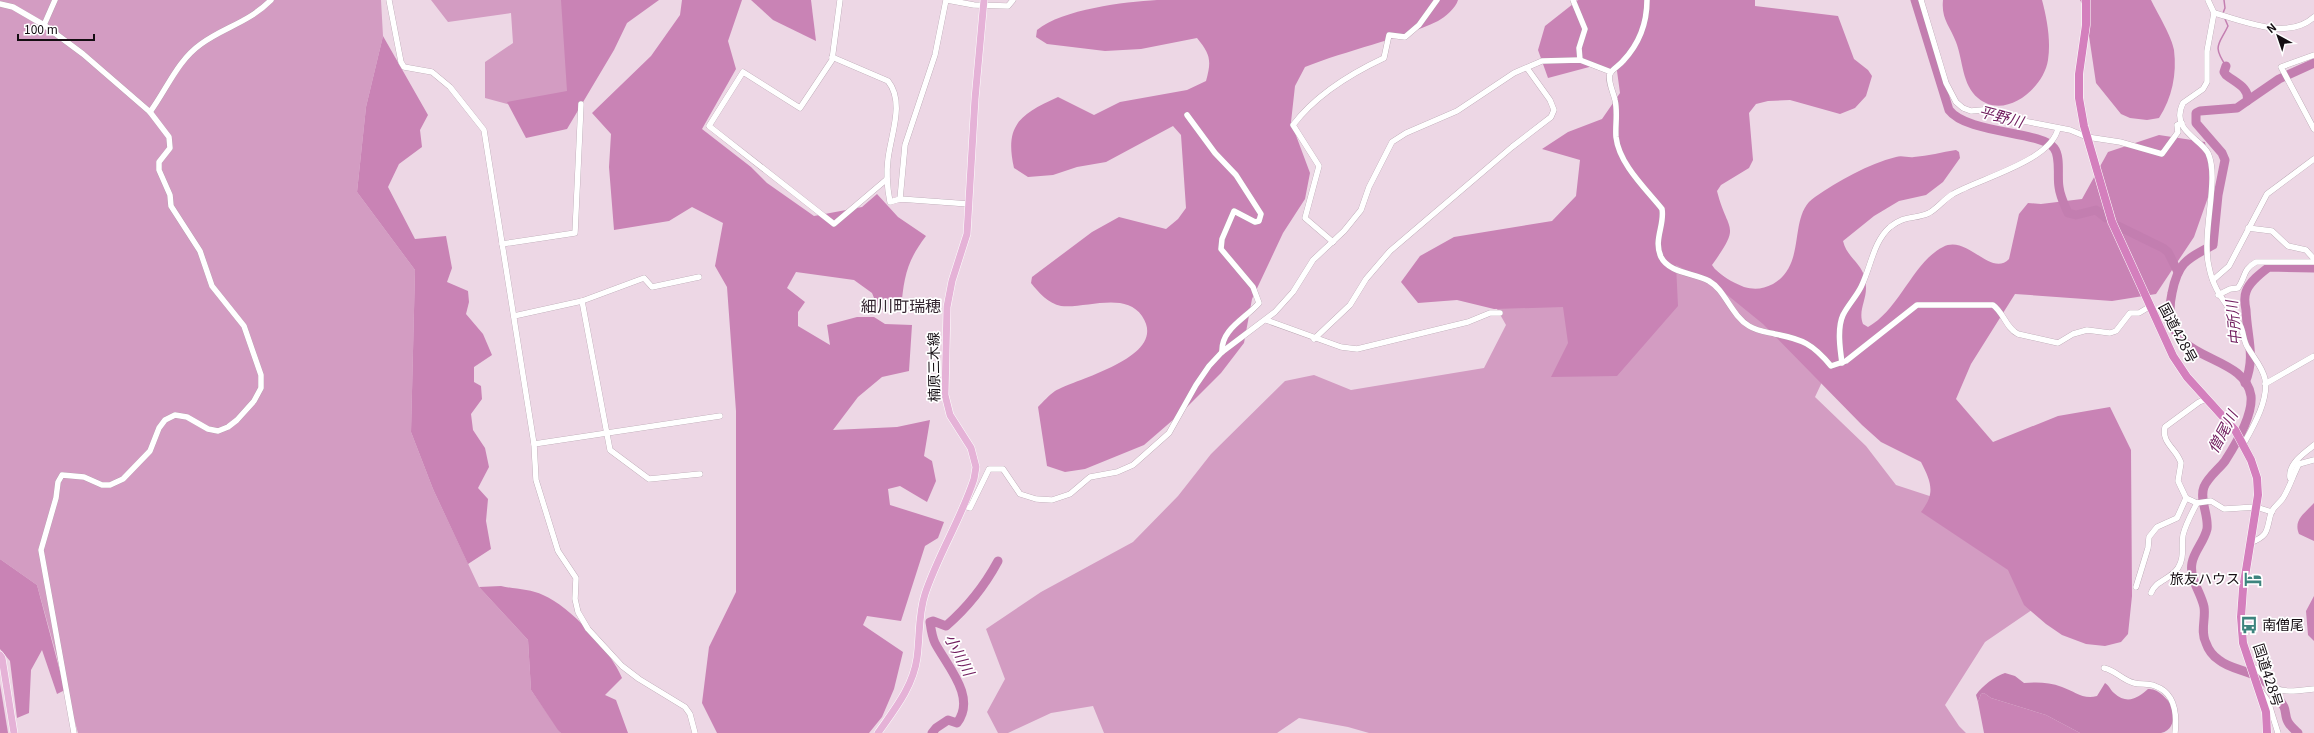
<svg xmlns="http://www.w3.org/2000/svg" width="2314" height="733" font-family="Georgia,'Noto Sans JP',serif">
	<style>
		.green { fill: #d39cc2 }
		.forest { fill: #c983b5 }
		.water { fill: #c37eb0 }
		.lines { fill: none; stroke-linecap: round; stroke-linejoin: round }
		.stream { stroke: #c37eb0; stroke-width: 1.5 }
		.river { stroke: #c37eb0; stroke-width: 9 }
		.minor-casing { stroke: #ad99a6; stroke-width: 6 }
		.major-casing { stroke: #fff; stroke-width: 8 }
		.highway-casing { stroke: #fff; stroke-width: 9 }
		.minor { stroke: #fff; stroke-width: 5.5 }
		.major { stroke: #e5b2d7; stroke-width: 7 }
		.highway { stroke: #d47fbd; stroke-width: 8 }
		.labels { text-anchor: middle; stroke-width: 3.5; stroke-linejoin: round; paint-order: stroke }
		.street-label { font-size: 14px; fill: #140d12; stroke: #fff }
		.poi-label { font-size: 14px; fill: #140d12; stroke: #fff; text-anchor: end }
		.water-label { font-size: 15px; font-style: italic; fill: #732161; stroke: #fff }
		.quarter-label { font-size: 16px; fill: #352631; stroke: #fff }
	</style>
	<rect width="100%" height="100%" fill="#edd7e5"/>
	<g class="green">
		<path d="M0 0H381L383 36 366 107 357 192 415 270 411 432 433 489 479 587 528 640 531 690 561 733H78L37 585 0 559Z"/>
		<path d="M431 0H566L573 95 541 113 485 98V62L513 43 511 13 448 22Z"/>
		<path d="M1689 249 1761 306 1830 365 1815 397 1866 446 1896 485 1957 505 2061 590 1985 642 1945 705 1959 726 1966 733H1369L1348 727 1299 718 1277 733H1104L1093 706 1051 713 1008 733H998L987 712 1005 679 986 629 1041 592 1133 542 1178 496 1211 454 1285 381 1314 375 1351 390 1484 368 1506 325 1488 293Z"/>
	</g>
	<g class="forest">
		<path d="M561 0H659L627 23 614 50 567 129 526 138 507 102 567 91Z"/>
		<path d="M682 0H742L728 41 736 69 702 129 751 167 767 183 814 216 862 207 877 194 898 217 926 236C906 262 904 278 901 309L879 310 872 293 854 280 796 272 787 288 805 302 798 312V326L830 345 827 325 857 317H874L885 324 912 325 909 371 882 377 858 397 833 430 897 427 930 420 924 456 932 461 936 481 927 502 900 486 888 489 890 505 944 522 938 538 925 546 901 621 867 616 863 625 903 652 894 689 882 717 869 733H717L702 703 709 647 736 592V411L727 287 715 266 723 223 692 207 669 221 614 230 609 167 611 134 592 113 651 56 680 15Z"/>
		<path d="M751 0H811L816 41 773 20Z"/>
		<path d="M1157 0H1458C1456 8 1445 17 1438 21 1398 40 1347 50 1305 67L1295 86 1291 122 1310 173 1305 199 1283 233 1252 299 1244 343 1221 373 1181 413 1144 445 1085 469 1065 472 1047 466 1038 407C1043 402 1049 395 1055 391 1077 378 1170 357 1142 316 1125 291 1085 309 1061 306 1049 304 1038 292 1031 283L1032 277 1092 232 1119 217 1166 229 1178 219 1186 208 1181 135 1173 126 1106 162 1077 167 1053 175 1028 177 1014 168C1004 124 1021 114 1058 97L1094 115 1120 102 1187 90 1206 81C1212 60 1210 54 1197 38L1141 49 1105 51 1047 44 1036 37 1037 30C1063 9 1124 2 1157 0Z"/>
		<path d="M1578 0H1755V6L1838 16 1854 59 1868 70 1872 76 1866 96 1855 108 1840 114 1790 100 1768 101 1756 104 1749 113 1753 160 1749 168 1721 185 1717 191C1728 234 1742 223 1712 265 1718 275 1734 283 1744 287 1755 290 1763 289 1773 284 1808 264 1787 215 1815 197 1838 181 1868 164 1896 157 1902 155 1908 158 1914 157 1928 156 1942 152 1956 150L1959 152 1960 158 1943 182 1926 195 1899 201 1874 216 1843 241C1848 261 1866 263 1866 288 1866 301 1858 311 1863 324L1868 327C1900 309 1913 262 1943 247 1967 234 1991 278 2009 259L2019 214 2028 203 2041 204 2082 199 2108 152 2159 135 2205 142 2212 186 2194 237 2156 294 2112 301 2015 294 1971 364 1956 399 1993 442 2058 416 2110 407 2131 450 2132 596 2128 634 2121 642 2105 646 2086 644 2062 635 2046 624 2024 605 2008 570 1921 512C1936 493 1931 482 1921 462L1881 442 1862 425 1763 324 1715 285 1676 265 1678 306 1617 376 1551 377 1568 343 1563 307 1494 309 1457 300 1418 303 1401 282 1420 256 1454 237 1552 221 1576 196 1580 160 1542 149 1568 132 1602 119 1620 93 1617 71 1593 66 1548 78 1538 50 1545 26Z"/>
		<path d="M1943 0H2042C2047 19 2051 40 2048 60 2044 88 2005 121 1978 98 1962 85 1963 60 1956 42 1950 26 1941 19 1943 0Z"/>
		<path d="M2080 0H2151C2158 14 2172 37 2174 50 2177 74 2172 98 2159 118L2147 120 2130 118 2121 114 2096 83 2085 9Z"/>
		<path d="M383 36 428 115 420 130 422 147 399 164 388 187 415 239 446 236 452 268 447 282 468 291 469 302 466 314 483 334 492 355 474 367V382L481 386 482 399 471 414 473 430 485 448 489 467 478 488 488 499 486 521 491 549 468 564 433 489 411 432 415 270 357 192 366 107Z"/>
		<path d="M2314 503V541L2299 534C2293 520 2305 513 2314 503Z"/>
		<path d="M0 559 37 585 65 690 57 694 42 650 31 670 29 713 17 718 10 661 0 649Z"/>
		<path d="M501 586C514 589 531 589 543 595 570 606 612 652 622 678L605 695 616 700 628 733H561L558 730 531 690 528 640 479 587Z"/>
		<path d="M2314 596V641L2308 635 2306 611Z"/>
		<path d="M0 684 8 733H0Z"/>
		<path d="M1984 693 1991 698 2046 715 2080 733H1984L1978 702 1981 694Z"/>
	</g>
	<path class="water" d="M2005 673 2015 676 2024 683C2037 682 2049 682 2062 687 2074 691 2083 700 2097 696L2105 683C2110 686 2110 690 2114 693 2127 705 2138 698 2148 689 2159 688 2166 699 2173 706 2174 718 2174 730 2161 733H2080L2046 715 1991 698 1984 693 1981 694 1978 702 1976 695C1982 686 1995 676 2005 673Z"/>
	<g class="lines">
		<g class="stream">
			<path d="M2223 13 2225 8 2224 0"/>
			<path d="M2225 19 2228 26C2219 45 2212 45 2226 66"/>
		</g>
		<g class="river">
			<path d="M1915 0 1949 110C1967 134 2041 131 2054 148 2061 157 2057 176 2059 187 2060 196 2064 204 2068 213L2076 215 2096 210 2106 218"/>
			<path d="M2226 66 2224 72 2226 75C2236 83 2250 88 2247 101L2237 108 2200 111 2196 113V123L2222 153 2225 160 2218 195 2213 245C2187 259 2178 262 2172 293 2156 366 2244 349 2251 396 2253 416 2236 444 2225 461 2219 469 2208 477 2204 487 2199 499 2209 516 2207 529 2204 542 2194 551 2192 563 2189 579 2201 592 2204 607 2206 619 2200 631 2206 643 2208 649 2213 656 2219 660 2231 670 2250 670 2263 680 2271 686 2279 698 2284 707 2286 711 2285 717 2288 722 2290 726 2295 730 2298 733"/>
			<path d="M2247 101 2279 79 2314 63"/>
			<path d="M2118 226 2163 248 2168 252 2178 272"/>
			<path d="M2245 383C2256 357 2247 337 2246 310 2245 305 2244 297 2246 292 2249 282 2261 273 2269 267L2314 268"/>
			<path d="M932 733 936 728 948 720 957 723C977 697 947 666 935 643 932 637 931 629 930 622L933 621 946 626C968 607 984 587 998 561"/>
		</g>
		<g class="minor-casing">
			<g id="minor">
				<path d="M389 0 401 62 404 67 432 72 450 87 484 130 534 444 536 480 558 551 576 578 575 599 578 612 588 629 622 666 639 679 685 707 690 714 695 733"/>
				<path d="M840 0 832 60 800 108 743 72 709 126 834 224 887 179"/>
				<path d="M947 0 974 5 1008 6 1013 0"/>
				<path d="M1573 0 1585 29 1579 48 1580 60"/>
				<path d="M1647 0C1647 23 1639 44 1623 61 1619 66 1612 69 1610 74 1607 80 1614 94 1615 100 1618 113 1615 125 1616 137 1619 164 1646 189 1662 209 1665 225 1653 240 1661 257 1669 273 1694 273 1709 281 1725 290 1731 315 1749 326 1757 331 1766 332 1775 334 1802 339 1813 344 1831 366L1846 361 1917 305H1993C2004 313 2006 328 2018 334L2058 343 2073 334 2087 330 2110 333 2116 331 2130 313H2139L2149 307"/>
				<path d="M1921 0 1946 83 1956 102 1963 108 1971 111 1993 109 2008 118 2070 130 2087 137 2120 142 2162 154 2178 132 2177 125 2182 123"/>
				<path d="M2208 0 2214 13 2207 51V82L2203 89 2183 103C2170 130 2200 138 2208 153 2220 179 2201 233 2209 267 2214 293 2227 303 2240 325 2244 332 2243 341 2248 348 2254 358 2263 368 2265 379 2269 400 2253 427 2243 445"/>
				<path d="M0 4 13 7 44 25 83 54 150 112 169 137 170 148 159 162V170L170 195 171 206 200 251 212 286 244 326 261 375V388L254 401 237 420 228 427 218 431 208 429 187 417 175 415 165 420 159 428 150 451 123 479 110 485H102L84 477 62 475 58 482 56 498 41 550 74 733"/>
				<path d="M2214 13C2245 21 2288 41 2314 17"/>
				<path d="M44 25 55 0"/>
				<path d="M2314 55 2281 67 2314 129"/>
				<path d="M832 57 888 81C905 102 891 134 888 159 886 174 887 187 890 202L900 199 969 204"/>
				<path d="M150 112C167 89 177 61 201 44 224 27 248 23 271 0"/>
				<path d="M1187 115 1215 153 1236 175 1261 214 1259 221 1255 222 1234 211 1222 239 1221 249 1253 287 1259 303C1245 319 1221 329 1222 352"/>
				<path d="M900 199 905 145 935 55 946 0"/>
				<path d="M2248 228 2272 231 2288 246 2306 250 2314 259"/>
				<path d="M1333 242 1305 218 1319 166 1293 125C1315 96 1352 73 1384 58L1389 35 1405 37 1419 25 1437 0"/>
				<path d="M502 244 575 233 581 104"/>
				<path d="M2213 280 2229 266 2267 194 2314 159"/>
				<path d="M2218 295 2230 289 2238 288C2246 277 2242 270 2256 262H2314"/>
				<path d="M582 301 610 450 649 479 700 474"/>
				<path d="M514 316 582 301 644 278 652 287 699 277"/>
				<path d="M1266 320 1341 347 1357 349 1468 322 1490 313H1500"/>
				<path d="M1314 339 1350 305 1366 279 1390 251 1512 147 1551 117 1554 110 1550 100 1527 68"/>
				<path d="M1842 363C1840 349 1837 328 1843 315 1848 305 1856 297 1861 287 1871 267 1873 242 1890 227 1906 214 1914 220 1929 213 1938 208 1944 199 1953 194 1978 179 2052 161 2058 128"/>
				<path d="M2265 384 2314 356"/>
				<path d="M534 444 720 416"/>
				<path d="M2290 478C2288 463 2304 454 2314 445"/>
				<path d="M2186 498 2197 503 2211 501 2224 509 2256 507 2272 512"/>
				<path d="M964 506 970 508 989 469H1003L1020 494 1036 499 1052 500 1070 494 1090 477 1117 472 1133 465 1169 433 1196 385 1209 366 1222 352 1275 312 1293 292 1313 260 1344 231 1361 210 1369 187 1392 142 1406 133 1457 111 1514 73 1542 61 1580 60 1611 72"/>
				<path d="M2250 543C2270 535 2266 530 2271 513 2273 507 2280 503 2283 498 2289 489 2293 475 2299 464L2314 460"/>
				<path d="M2136 587 2148 548 2149 537 2157 527 2177 518 2186 498 2178 481 2181 463C2177 449 2161 443 2165 427L2199 402 2207 399"/>
				<path d="M2151 593C2156 580 2170 580 2178 568 2185 557 2181 547 2183 535 2186 523 2192 513 2197 503"/>
				<path d="M2251 666C2263 671 2265 680 2274 687 2284 694 2302 690 2314 689"/>
				<path d="M2104 668C2115 670 2122 680 2134 683 2141 685 2148 683 2155 686 2176 693 2177 715 2175 733"/>
				<path d="M2261 691 2268 701 2278 733"/>
			</g>
		</g>
		<g class="major-casing">
			<g id="major">
				<path d="M0 655 2 658 14 733"/>
				<path d="M878 733C894 710 913 687 917 658 920 637 918 615 925 594 938 555 961 519 974 479L976 467 971 448 950 415 945 395 947 307 952 281 967 234 975 99 984 0"/>
			</g>
		</g>
		<g class="highway-casing">
			<path id="highway" d="M2086 0V25L2079 74V98L2084 126 2112 222 2173 356 2187 377 2235 430 2251 460 2257 478 2258 495 2243 589 2241 617 2243 643 2266 712 2267 733"/>
		</g>
		<use href="#minor" class="minor"/>
		<use href="#major" class="major"/>
		<use href="#highway" class="highway"/>
	</g>
	<defs>
		<g id="hotel-bare" transform="scale(1.38)"><path d="M-6-4.5h1.5V1H6V5H4.5V3h-9V5H-6ZM-4 0a1.8 1.8 0 1 1 3.6 0ZM.5 0V-2.5h3Q6-2.5 6 0Z" fill="#3d847e" stroke="#fff" stroke-width="2.5" paint-order="stroke"/></g>
		<g id="bus-bare" transform="scale(1.38)"><path d="M-5-6H5V4H4V6H2V4H-2V6H-4V4H-5ZM-3.5-4V0h7V-4ZM-3.5 1.2v1.5H-2V1.2ZM2 1.2v1.5H3.5V1.2Z" fill="#3d847e" stroke="#fff" stroke-width="2.5" paint-order="stroke"/></g>
	</defs>
	<g fill-rule="evenodd">
		<use href="#hotel-bare" x="2253" y="579"/>
		<use href="#bus-bare" x="2249" y="625"/>
	</g>
	<g class="labels">
		<g class="street-label">
			<text transform="translate(2178 333) rotate(62)" y="5">国道428号</text>
			<text transform="translate(934 367) rotate(-91)" y="5">楠原三木線</text>
			<text transform="translate(2268 675) rotate(72)" y="5">国道428号</text>
		</g>
		<g class="poi-label">
			<text x="2240" y="584">旅友ハウス</text>
			<text x="2262" y="630" text-anchor="start">南僧尾</text>
		</g>
		<g class="water-label">
			<text transform="translate(2001 117) rotate(15)" y="5">平野川</text>
			<text transform="translate(2234 323) rotate(-95)" y="5">中所川</text>
			<text transform="translate(2223 432) rotate(-62)" y="5">僧尾川</text>
			<text transform="translate(959 655) rotate(62)" y="5">小川川</text>
		</g>
		<g class="quarter-label">
			<text x="901" y="312">細川町瑞穂</text>
		</g>
	</g>
	<g transform="translate(2278 36) rotate(320)" stroke="#ffffff" stroke-width="3" paint-order="stroke">
	<path d="M0-3L7 15L0 10L-7 15Z" fill="#140d12"/>
	<text y="-6" font-size="11" font-weight="bold" text-anchor="middle" fill="#140d12">N</text>
	</g>
	<path d="M18 34v6h76v-6" fill="none" stroke="#140d12" stroke-width="2"/>
	<text x="24" y="34" font-size="12" fill="#140d12" stroke="#ffffff" stroke-width="3" paint-order="stroke">100 m</text>
</svg>
